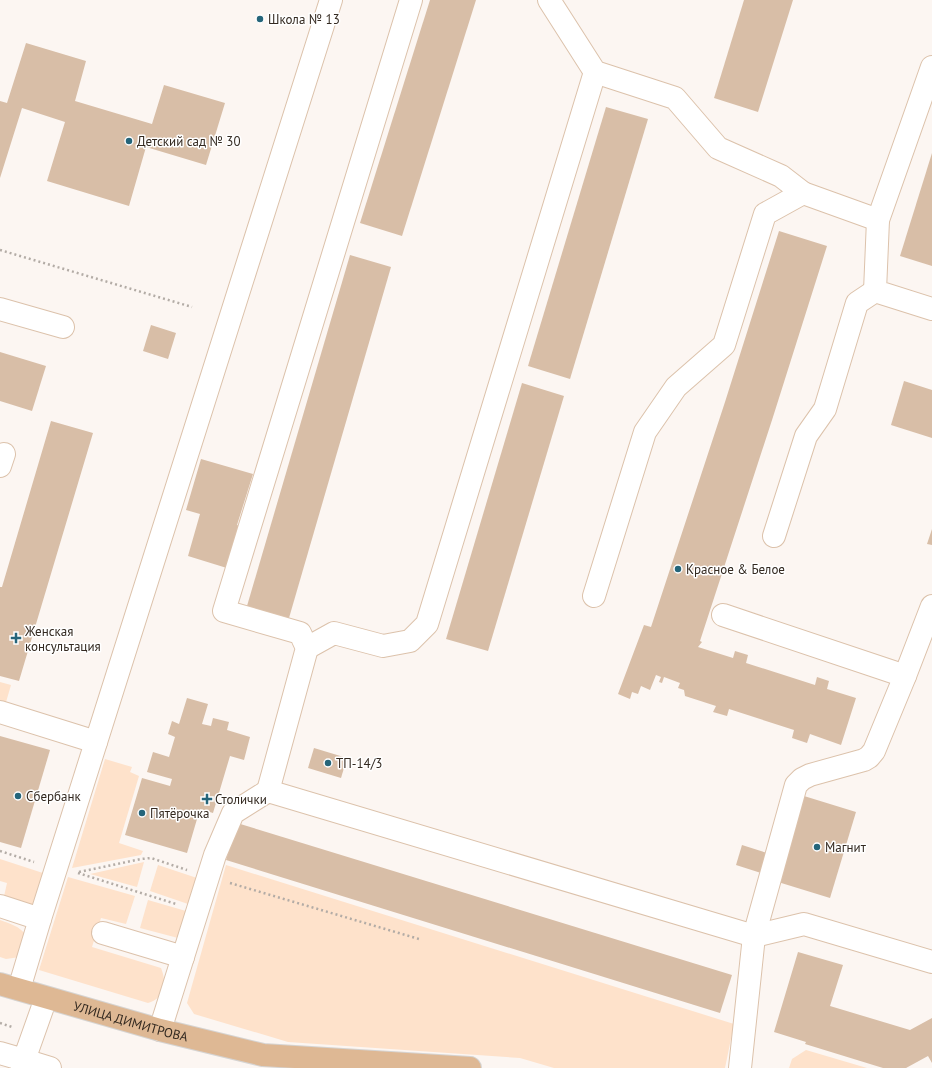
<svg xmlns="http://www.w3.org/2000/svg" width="932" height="1068" font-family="'PT Sans',sans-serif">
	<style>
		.green { fill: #fee2cb }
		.building { fill: #d8bea7 }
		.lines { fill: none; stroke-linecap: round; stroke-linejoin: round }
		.minor-casing { stroke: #dcc2ab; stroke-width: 24 }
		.major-casing { stroke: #d6d4d2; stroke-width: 24 }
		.path { stroke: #b3aca6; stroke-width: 2.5; stroke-dasharray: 2 3; stroke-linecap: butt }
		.minor { stroke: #fff; stroke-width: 22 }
		.major { stroke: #deb894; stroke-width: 22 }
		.poi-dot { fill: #25657a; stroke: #fff; stroke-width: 1.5 }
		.labels { text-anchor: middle; stroke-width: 3; stroke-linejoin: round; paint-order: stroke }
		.poi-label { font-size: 13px; fill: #332920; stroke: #fff; text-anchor: start }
		.street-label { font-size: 13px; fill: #332920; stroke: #fff }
	</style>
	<rect width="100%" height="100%" fill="#fcf6f2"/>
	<g class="green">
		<path d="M0 682 11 685 4 709 0 708Z"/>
		<path d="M105 759 132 767 130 772 139 776 119 843 143 851 141 855 72 868Z"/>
		<path d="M0 859 46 874 33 904 20 908 3 901 7 883 0 881Z"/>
		<path d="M144 862 137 887 90 874Z"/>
		<path d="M158 865 197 878 188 904 150 891Z"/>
		<path d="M226 865 734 1024 725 1068H554L520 1058 288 1042 194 1014 187 1003Z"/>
		<path d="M68 877 135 896 126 924 101 918 92 947 161 968C167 983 165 998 148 1003L39 970Z"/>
		<path d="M148 900 186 911 178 938 140 928Z"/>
		<path d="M0 920C11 924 19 926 26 935L20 957 6 959 0 957Z"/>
		<path d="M806 1050 867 1068H789L792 1059Z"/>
	</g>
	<g class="building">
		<path d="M430 0H476L402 236 360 223Z"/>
		<path d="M744 0H793L758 112 714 98Z"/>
		<path d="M26 43 86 61 75 101 152 124 164 85 225 103 206 165 146 147 129 206 47 181 65 122 22 108 0 178V101L7 103Z"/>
		<path d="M606 107 648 119 570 379 528 366Z"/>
		<path d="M932 153V266L900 256Z"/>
		<path d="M779 231 827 246 773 417 700 641 702 642 698 647 733 658 735 651 748 655 746 663 815 685 817 677 829 681 827 689 856 698 841 745 810 734 807 743 792 738 794 730 729 709 727 716 713 712 716 706 685 696 684 690 678 688 680 683 664 677 662 683 659 682 661 677 656 675 650 690 641 686 638 694 632 692 630 699 618 694 644 625 651 627 652 624 725 402Z"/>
		<path d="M350 255 391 267 289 618 247 606Z"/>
		<path d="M151 325 176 333 168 359 143 351Z"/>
		<path d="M0 352 46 366 32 411 0 401Z"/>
		<path d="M904 381 932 390V438L891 425Z"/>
		<path d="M522 383 564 396 488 651 446 639Z"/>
		<path d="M51 421 93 433 19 681 0 676V587H2Z"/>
		<path d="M201 459 253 474 237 525 242 527 230 569 188 556 200 514 186 510Z"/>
		<path d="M932 529V545L927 544Z"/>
		<path d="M187 698 208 704 202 724 211 726 213 718 229 722 227 730 250 737 244 760 230 756 213 813 200 809 187 853 125 835 142 778 170 786 172 779 147 772 153 752 169 757 175 737 168 734 172 721 179 724Z"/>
		<path d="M0 736 50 750 21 848 0 842Z"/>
		<path d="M314 748 347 758 341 778 308 768Z"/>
		<path d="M804 796 856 812 830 898 778 882Z"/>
		<path d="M237 823 732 975 720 1013 226 860Z"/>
		<path d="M742 845 767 853 761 873 736 865Z"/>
		<path d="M798 952 843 965 830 1006 910 1030 932 1018V1063L928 1056 906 1068H883L805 1044 806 1042 774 1032Z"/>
	</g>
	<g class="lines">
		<g class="minor-casing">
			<g id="minor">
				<path d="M549 0 595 72 675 98 718 148 781 176 803 193 878 220"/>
				<path d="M932 67 878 220 875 291 932 309"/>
				<path d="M0 309 63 327"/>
				<path d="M0 466 4 454"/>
				<path d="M774 536 806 436 825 409 857 303 875 291"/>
				<path d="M594 596 645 432 676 387 724 345 765 214 803 193"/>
				<path d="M723 615 905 676 874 751 869 757 864 760 810 775 802 779 796 785 754 936 804 924 932 962"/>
				<path d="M307 648 334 633 383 646 410 641 427 624 595 72"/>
				<path d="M905 676 932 606"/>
				<path d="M0 712 96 742"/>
				<path d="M268 791 307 648 300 633 224 611 411 0"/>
				<path d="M0 906 40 919 19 989"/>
				<path d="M40 919 331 0"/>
				<path d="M103 933 183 957"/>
				<path d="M160 1030 215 855 233 813 268 791 754 936 740 1068"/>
				<path d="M0 1053 24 1060 46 998"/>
				<path d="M22 1068 24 1060 50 1068"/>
			</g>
		</g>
		<g class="major-casing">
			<g id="major">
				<path id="s1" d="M0 984 160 1030 263 1055 470 1068"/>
			</g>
		</g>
		<g class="path">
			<path d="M0 250 192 307"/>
			<path d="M0 851 34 862"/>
			<path d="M79 872 141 859 151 858 187 870"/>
			<path d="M78 873 176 904"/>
			<path d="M230 883 419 939"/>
			<path d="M0 1023 12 1027"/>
		</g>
		<use href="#minor" class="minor"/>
		<use href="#major" class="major"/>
	</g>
	<g class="poi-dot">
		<circle cx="260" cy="19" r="4"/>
		<circle cx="129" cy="141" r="4"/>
		<circle cx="678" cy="569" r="4"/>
		<path d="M14 632h4v4h4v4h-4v4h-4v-4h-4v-4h4z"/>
		<circle cx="328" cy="763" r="4"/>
		<circle cx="18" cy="796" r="4"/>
		<path d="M205 793h4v4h4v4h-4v4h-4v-4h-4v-4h4z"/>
		<circle cx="142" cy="813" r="4"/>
		<circle cx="817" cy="847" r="4"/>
	</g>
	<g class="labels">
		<g class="poi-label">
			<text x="268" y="24">Школа № 13</text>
			<text x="137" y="146">Детский сад № 30</text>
			<text x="686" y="574">Красное &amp; Белое</text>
			<text x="25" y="636">Женская<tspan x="25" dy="15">консультация</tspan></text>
			<text x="336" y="768">ТП-14/3</text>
			<text x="26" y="801">Сбербанк</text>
			<text x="215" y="804">Столички</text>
			<text x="150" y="818">Пятёрочка</text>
			<text x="825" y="852">Магнит</text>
		</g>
		<g class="street-label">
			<text dy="5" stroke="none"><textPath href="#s1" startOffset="136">УЛИЦА ДИМИТРОВА</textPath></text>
		</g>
	</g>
</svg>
